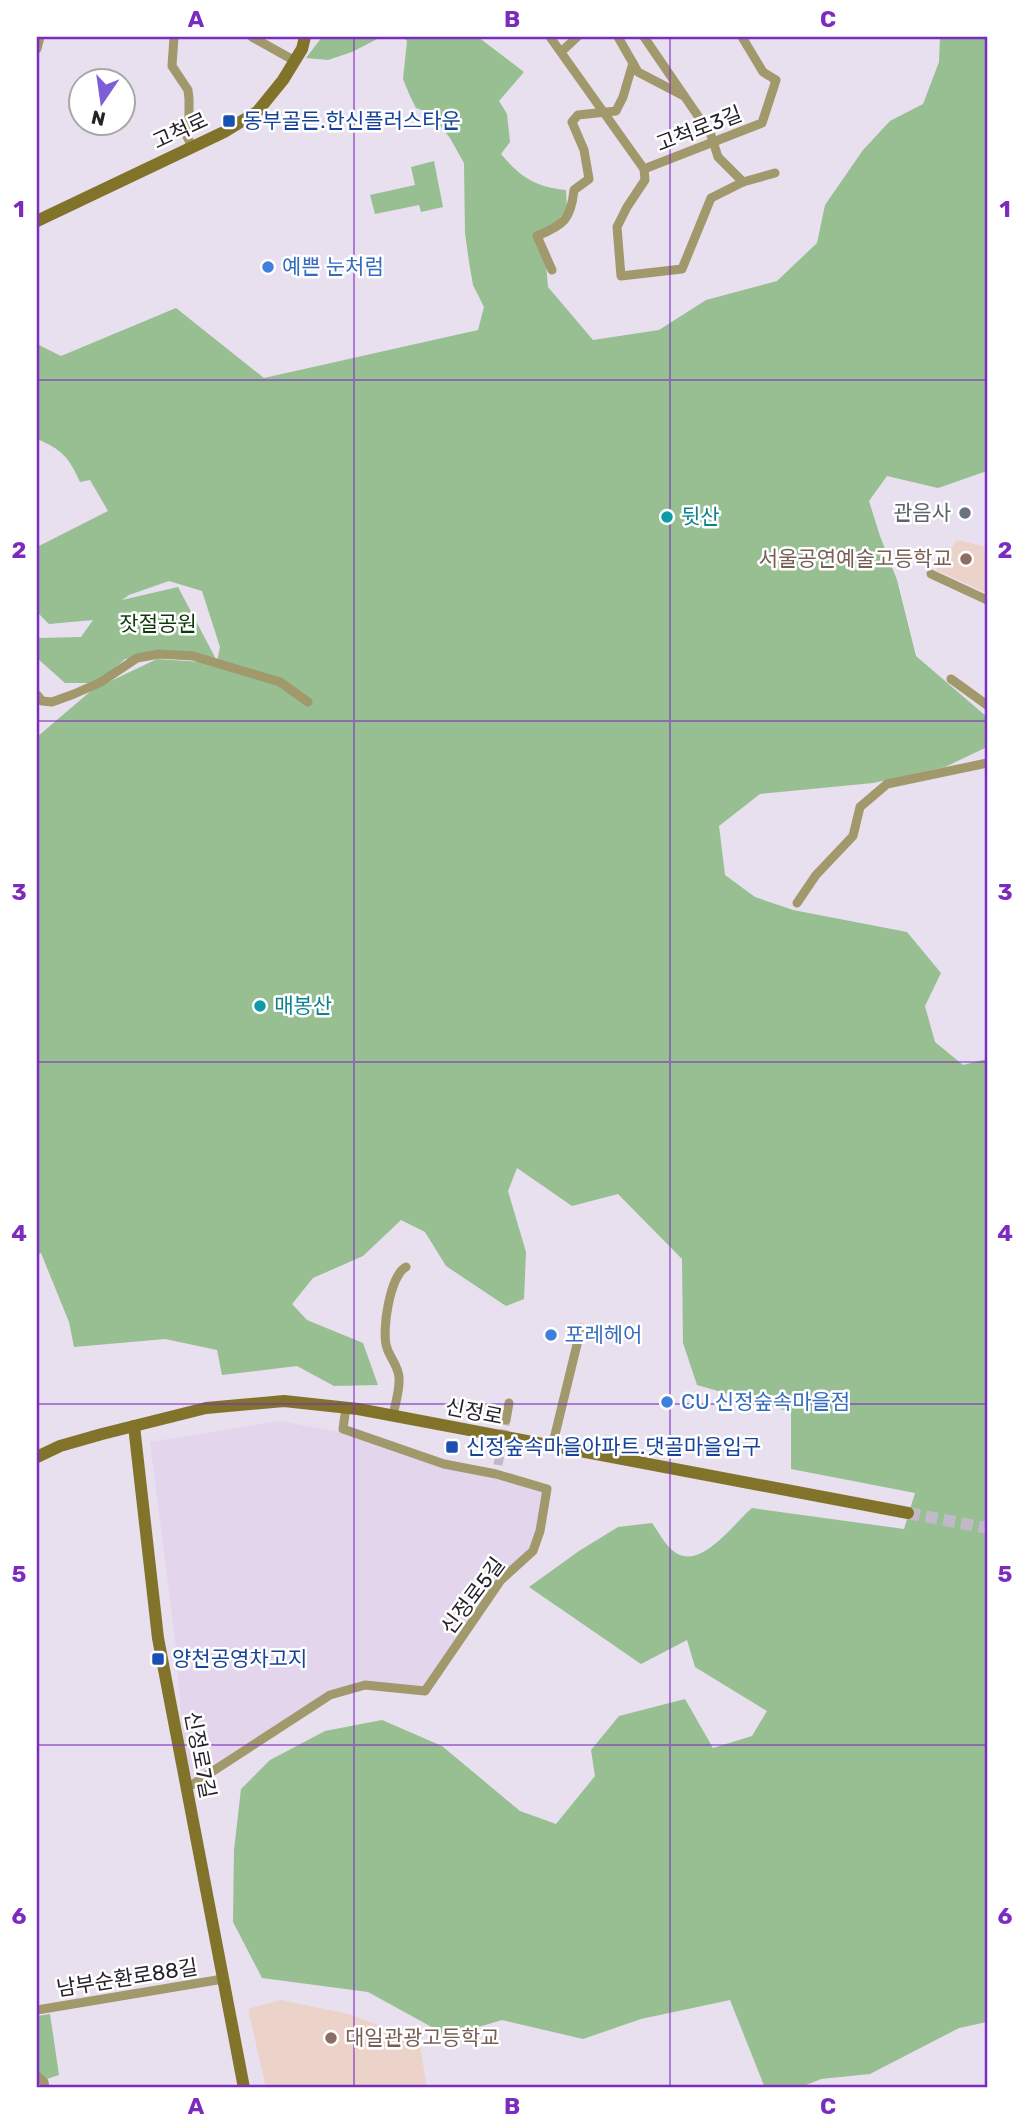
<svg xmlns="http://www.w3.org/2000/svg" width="1024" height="2125" font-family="Rubik,'Noto Sans KR',sans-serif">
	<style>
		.built { fill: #e2d5ec }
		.education { fill: #ecd3ca }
		.green { fill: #97bf92; fill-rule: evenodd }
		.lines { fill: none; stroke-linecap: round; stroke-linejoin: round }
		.street-tunnel { stroke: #c1b9c7; stroke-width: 9; stroke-dasharray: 9 4.5; stroke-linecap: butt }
		.secondary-tunnel { stroke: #c1b9c7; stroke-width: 12; stroke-dasharray: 12 6; stroke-linecap: butt }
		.street { stroke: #a1986b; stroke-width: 9 }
		.secondary { stroke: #82732a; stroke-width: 12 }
		.grid { fill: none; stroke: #7b2cbf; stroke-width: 2; stroke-opacity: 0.55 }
		.transit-dot { fill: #1a4fb4; stroke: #fff; stroke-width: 2.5 }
		.shop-dot { fill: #3f7fe0; stroke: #fff; stroke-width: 2.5 }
		.worship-dot { fill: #6b7280; stroke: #fff; stroke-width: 2.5 }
		.culture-dot { fill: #0f9aa8; stroke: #fff; stroke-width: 2.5 }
		.education-dot { fill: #8d6e63; stroke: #fff; stroke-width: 2.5 }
		.labels { text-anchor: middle; stroke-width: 5; stroke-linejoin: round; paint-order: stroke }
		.transit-label { font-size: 21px; fill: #164399; stroke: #fff; text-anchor: start }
		.street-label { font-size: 21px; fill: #252228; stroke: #fff }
		.shop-label { font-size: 21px; fill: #366cbe; stroke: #fff; text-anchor: start }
		.worship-label { font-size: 21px; fill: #5b616d; stroke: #fff; text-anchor: end }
		.culture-label { font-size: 21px; fill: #0d838f; stroke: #fff; text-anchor: start }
		.education-label { font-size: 21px; fill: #785e54; stroke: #fff; text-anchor: end }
		.park-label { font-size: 21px; fill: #0e390b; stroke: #fff }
		.neatline { fill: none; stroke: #7b2cbf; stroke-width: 2.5 }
		.grid-label { font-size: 23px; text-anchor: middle; font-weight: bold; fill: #7b2cbf }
	</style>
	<rect width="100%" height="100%" fill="#e8dfef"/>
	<path class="built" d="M280 1421 367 1437 444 1464 547 1489 533 1551 501 1580 425 1691 365 1685 330 1695 187 1788 175 1638 150 1442Z"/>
	<g class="education">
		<path d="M957 540 987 547V593L936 570Z"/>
		<path d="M281 2000 349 2014 394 2031 420 2045 427 2088H266L248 2009Z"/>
	</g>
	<g class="green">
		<path d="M322 37H381L352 52 328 60 306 58Z"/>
		<path d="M403 37H478L524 72 499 101 507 114 510 142 501 154C521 178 536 187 566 190L567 210 555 223 535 233 546 263 548 287 593 340 659 330 706 300 777 281 817 243 825 205 863 150 890 121 923 104 939 62 940 37H987V471L938 488 887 476 869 501 880 536 897 580 916 656 987 717V747L945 767 873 783 760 794 719 826 725 875 755 897 793 910 907 932 941 973 925 1006 935 1042 963 1065 987 1059V1526L978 1525 987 1527V2022L959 2028 870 2074 821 2079 799 2088H765L730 2000 641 2019 583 2039 502 2020 448 2036 368 1992 262 1978 233 1922 234 1850 241 1789 270 1760 325 1731 382 1720 442 1746 520 1811 556 1824 595 1776 591 1750 619 1716 685 1699 713 1748 752 1736 767 1711 695 1667 687 1640 641 1664 529 1587 579 1551 618 1527 652 1523C658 1531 664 1543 672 1550 699 1574 733 1524 752 1508L904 1529 915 1493 791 1469V1412L697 1385 683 1343 682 1259 618 1194 572 1206 517 1168 508 1191 526 1252 524 1299 506 1306 446 1266 425 1232 401 1220 363 1256 313 1278 292 1304 307 1320 363 1343 378 1385 334 1386 297 1366 222 1375 217 1350 165 1339 74 1347 69 1322 41 1253 37 1255V737L92 690 157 659 203 662 170 656 125 659 97 683H65L37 658 38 638 81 637 93 620 49 624 37 612V547L108 511 90 480 80 482C69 457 61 449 37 439V344L61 356 176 308 264 378 478 330 484 307 473 285 469 262 465 233 464 163 450 138 430 113 416 108 410 96 403 79 407 41ZM169 581 202 591 220 647 217 661 178 587 122 600 129 595Z"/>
		<path d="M434 161 443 207 421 212 419 205 375 214 370 195 415 185 411 167Z"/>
		<path d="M50 2014 59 2075 47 2079 37 2071V2016Z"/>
	</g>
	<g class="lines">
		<path class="street-tunnel" d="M498 1465 506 1420"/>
		<path class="secondary-tunnel" d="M908 1513 987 1528"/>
		<g class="street">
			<path d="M174 37 172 66 188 90 189 99V125L185 132 192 147"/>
			<path d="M252 37 295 61"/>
			<path d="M550 37 644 169 762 123 776 80 763 72 742 37"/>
			<path d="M618 37 638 72 682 95"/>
			<path d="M644 37 711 135 718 157 743 182"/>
			<path d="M37 49 40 37"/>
			<path d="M561 52 577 37"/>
			<path d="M644 169 645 180 627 207 617 227 621 276 682 269 711 198 743 182 775 173"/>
			<path d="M552 270 537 236C564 225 571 219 574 190L589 179 584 150 572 122 578 115 616 111 623 97 633 63"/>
			<path d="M931 574 987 600"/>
			<path d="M951 679 987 705"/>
			<path d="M37 695 42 701 52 702 74 694 101 682 137 658 159 654 193 656 280 682 308 702"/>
			<path d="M797 903 816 875 853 836 860 807 887 784 987 763"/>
			<path d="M393 1416C395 1404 400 1390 399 1378 399 1367 390 1358 387 1348 381 1332 390 1275 406 1267"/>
			<path d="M506 1420 509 1403"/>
			<path d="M552 1447 581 1328"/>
			<path d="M187 1788 330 1695 365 1685 425 1691 501 1580 533 1551 540 1531 547 1489 496 1474 444 1464 343 1429 346 1407"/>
			<path d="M37 2010 223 1979"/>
			<path d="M37 2076 44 2082 45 2088"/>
		</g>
		<g class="secondary">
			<path d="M37 221 224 132 257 112 283 80 302 49 305 37"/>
			<path d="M134 1426 158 1638 244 2088"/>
			<path d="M37 1457 60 1446 102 1434 206 1408 284 1401 358 1409 908 1513"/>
		</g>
	</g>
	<path class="grid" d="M354 37V2088M670 37V2088M37 380H987M37 721H987M37 1062H987M37 1404H987M37 1745H987"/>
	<g class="transit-dot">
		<rect x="222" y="114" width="14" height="14" rx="3.5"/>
		<rect x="445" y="1440" width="14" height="14" rx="3.5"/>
		<rect x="151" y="1652" width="14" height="14" rx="3.5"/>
	</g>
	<g class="shop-dot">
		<circle cx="268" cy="267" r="7"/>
		<circle cx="551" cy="1335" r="7"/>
		<circle cx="667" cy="1402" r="7"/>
	</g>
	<circle class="worship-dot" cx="965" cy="513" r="7"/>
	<g class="culture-dot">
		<circle cx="667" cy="517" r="7"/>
		<circle cx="260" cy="1006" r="7"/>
	</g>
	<g class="education-dot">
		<circle cx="966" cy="559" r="7"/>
		<circle cx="331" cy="2038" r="7"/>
	</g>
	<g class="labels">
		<g class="transit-label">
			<text x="243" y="128">동부골든.한신플러스타운</text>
			<text x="466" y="1454">신정숲속마을아파트.댓골마을입구</text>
			<text x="172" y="1666">양천공영차고지</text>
		</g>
		<g class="street-label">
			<text transform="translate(699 129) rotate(-21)" y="7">고척로3길</text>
			<text transform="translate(180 131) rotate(-25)" y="7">고척로</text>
			<text transform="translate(474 1412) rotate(11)" y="7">신정로</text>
			<text transform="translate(473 1596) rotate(-53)" y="7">신정로5길</text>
			<text transform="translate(200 1755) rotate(79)" y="7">신정로7길</text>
			<text transform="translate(127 1978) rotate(-9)" y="7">남부순환로88길</text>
		</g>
		<g class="shop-label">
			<text x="282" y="274">예쁜 눈처럼</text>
			<text x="565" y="1342">포레헤어</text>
			<text x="681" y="1409">CU 신정숲속마을점</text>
		</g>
		<g class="worship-label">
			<text x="951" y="520">관음사</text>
		</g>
		<g class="culture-label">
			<text x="681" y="524">뒷산</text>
			<text x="274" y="1013">매봉산</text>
		</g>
		<g class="education-label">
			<text x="952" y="566">서울공연예술고등학교</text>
			<text x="345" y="2045" text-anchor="start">대일관광고등학교</text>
		</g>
		<g class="park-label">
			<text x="158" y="631">잣절공원</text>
		</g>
	</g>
	<rect width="1024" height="2125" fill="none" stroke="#ffffff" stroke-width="77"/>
	<g transform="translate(102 102) rotate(193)"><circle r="33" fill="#ffffff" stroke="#a8a7a9" stroke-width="2"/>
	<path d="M0-5L12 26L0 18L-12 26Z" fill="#7d5dd8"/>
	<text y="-10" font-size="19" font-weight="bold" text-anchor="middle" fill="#252228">N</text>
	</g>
	<rect x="38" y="38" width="948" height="2048" class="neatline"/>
	<g class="grid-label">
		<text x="196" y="27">A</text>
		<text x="512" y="27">B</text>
		<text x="828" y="27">C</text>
		<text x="19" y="217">1</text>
		<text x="1005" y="217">1</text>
		<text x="19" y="558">2</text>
		<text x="1005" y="558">2</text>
		<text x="19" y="900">3</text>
		<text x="1005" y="900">3</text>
		<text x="19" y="1241">4</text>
		<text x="1005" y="1241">4</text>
		<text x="19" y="1582">5</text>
		<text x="1005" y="1582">5</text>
		<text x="19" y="1924">6</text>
		<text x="1005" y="1924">6</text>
		<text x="196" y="2114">A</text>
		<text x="512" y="2114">B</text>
		<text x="828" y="2114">C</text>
	</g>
</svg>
